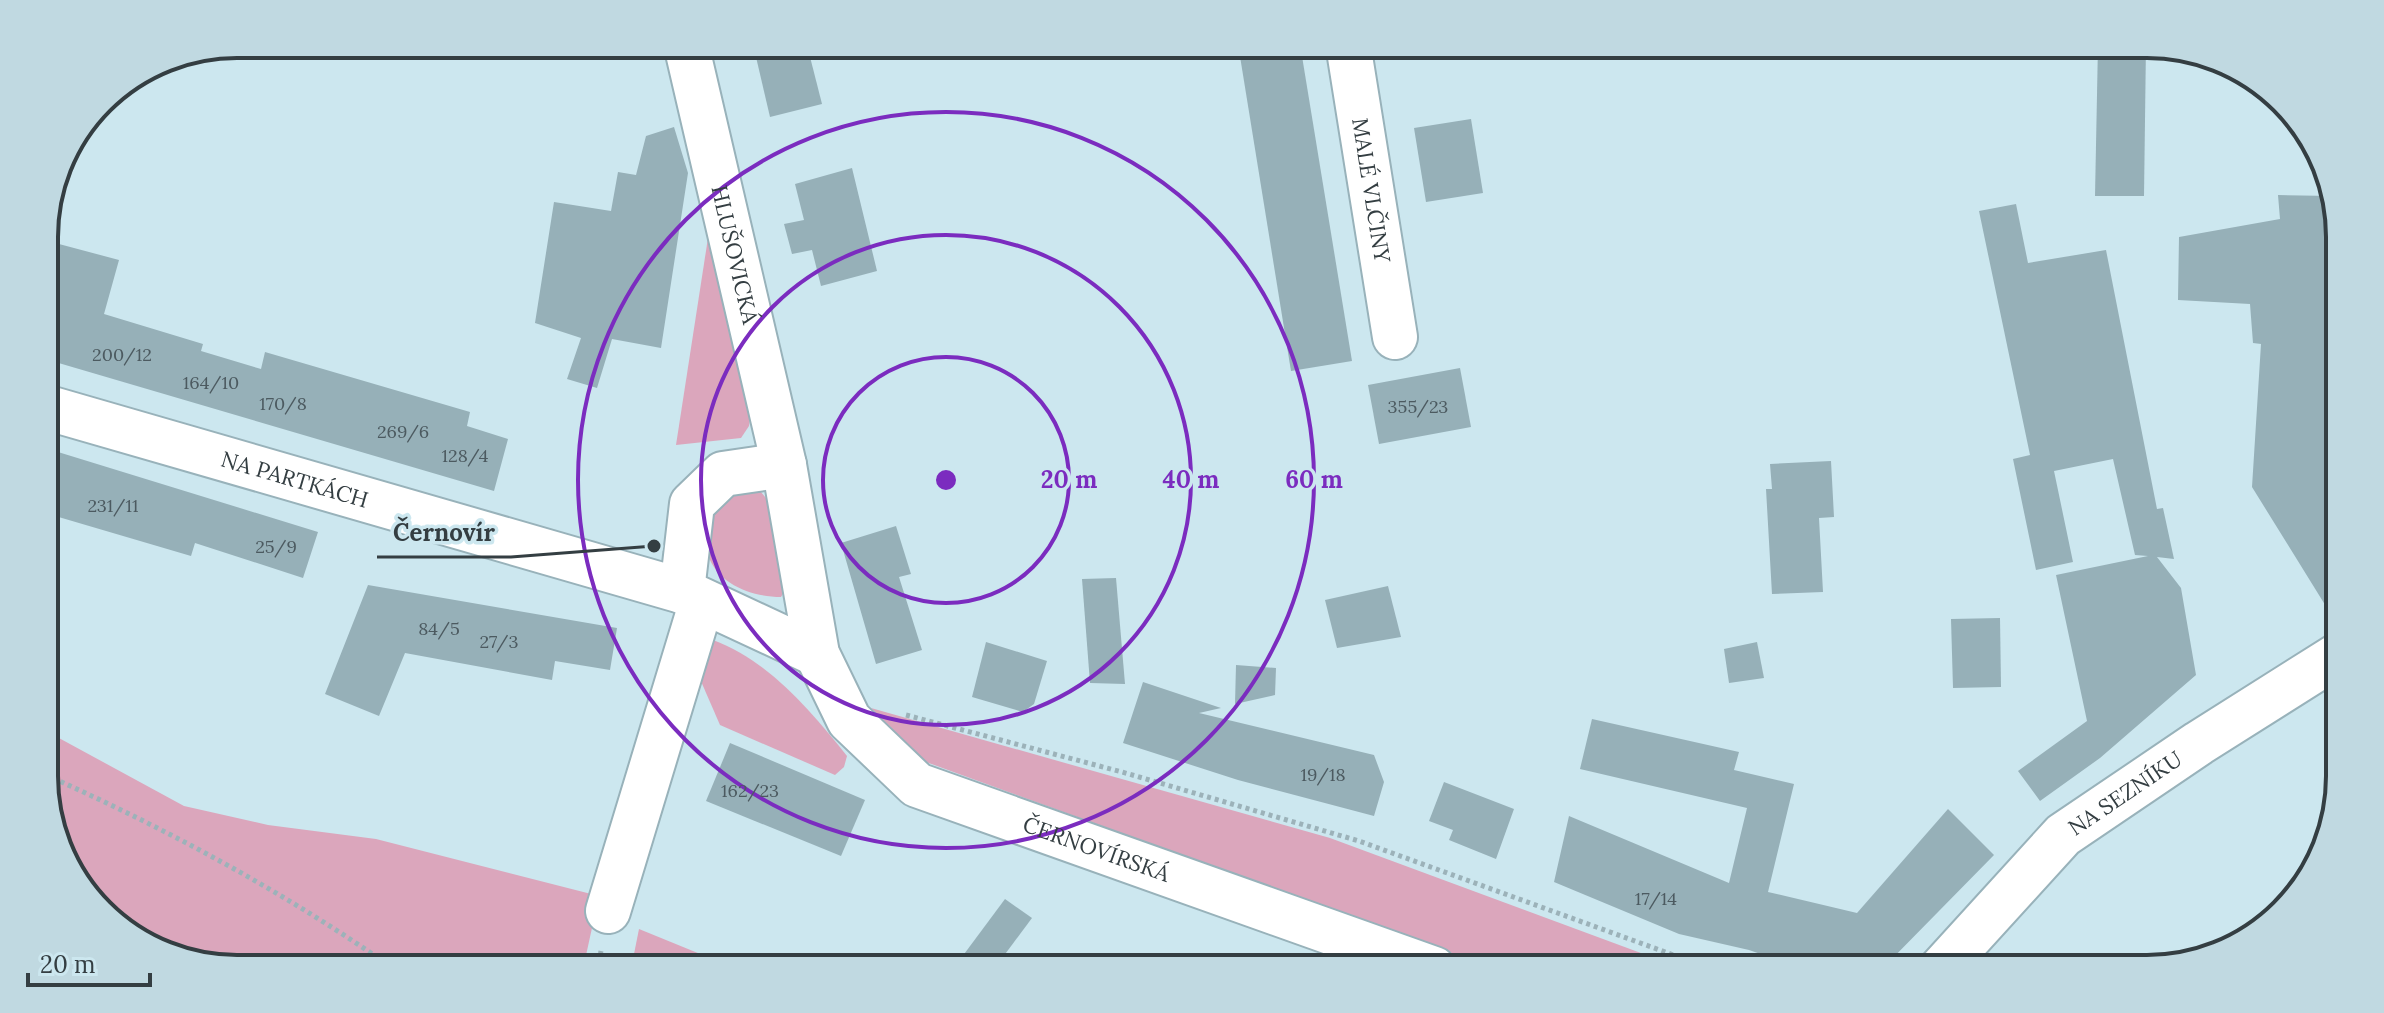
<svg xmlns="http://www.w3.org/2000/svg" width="2384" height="1013" font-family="Lora,serif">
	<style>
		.green { fill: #dba6bc }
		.building { fill: #96b0b8 }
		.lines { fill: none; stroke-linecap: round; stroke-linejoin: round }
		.minor-casing { stroke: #98b2ba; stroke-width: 48 }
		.path { stroke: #9cb2b9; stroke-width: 5; stroke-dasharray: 4 4; stroke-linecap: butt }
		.minor { stroke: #fff; stroke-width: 44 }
		.ring { fill: none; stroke: #7b2cbf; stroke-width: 4 }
		.labels { text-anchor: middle; stroke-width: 7; stroke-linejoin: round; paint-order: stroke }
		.number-label { font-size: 18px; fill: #4c5a60 }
		.street-label { font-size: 22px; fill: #343e42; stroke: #cce7ef }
		.rim { fill: none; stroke: #343e42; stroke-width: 4 }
		.centre { fill: #7b2cbf; stroke: #cce7ef; stroke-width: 4 }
		.ring-label { font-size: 24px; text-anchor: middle; font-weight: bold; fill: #7b2cbf; stroke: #cce7ef; stroke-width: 7; stroke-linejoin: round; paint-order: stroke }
		.leader { fill: none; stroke: #343e42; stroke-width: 3 }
		.callout-dot { fill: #343e42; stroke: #cce7ef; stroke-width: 3 }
		.callout-label { font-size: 24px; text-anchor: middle; font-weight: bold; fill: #343e42; stroke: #cce7ef; stroke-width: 7; stroke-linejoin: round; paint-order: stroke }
	</style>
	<rect width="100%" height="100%" fill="#cce7ef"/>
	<g class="green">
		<path d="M710 225 752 405 749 426 741 438 676 445Z"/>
		<path d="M741 487 761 492 775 509 791 580 781 597C753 597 718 585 708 555 704 542 708 524 708 510Z"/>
		<path d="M713 640C769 661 810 710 847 756L844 767 835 775 720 725 700 679Z"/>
		<path d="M871 708 1330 838 1676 966 1675 969H1496L926 762Z"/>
		<path d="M46 731 184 806 268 825 376 839 599 896 583 969H237L164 954 84 894 46 801Z"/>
		<path d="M639 929 737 969H631Z"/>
	</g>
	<g class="building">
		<path d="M1238 44H1300L1352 361 1291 371Z"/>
		<path d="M2098 44H2146L2144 196H2095Z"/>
		<path d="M807 45 822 104 770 117 756 57Z"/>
		<path d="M1471 119 1483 193 1426 202 1414 128Z"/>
		<path d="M674 127 688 173 661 348 612 339 597 388 567 379 581 338 535 323 554 202 611 211 618 172 636 175 646 136Z"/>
		<path d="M852 168 877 271 821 286 812 250 792 254 784 224 804 220 795 184Z"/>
		<path d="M2278 195 2332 196 2338 212 2340 629 2252 487 2261 344 2253 343 2250 304 2178 300 2179 237 2280 219Z"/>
		<path d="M2016 204 2028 263 2106 250 2157 509 2163 508 2174 559 2157 557 2181 588 2196 675 2100 758 2040 801 2018 771 2087 721 2056 575 2148 556 2135 555 2113 459 2054 471 2073 562 2036 570 2013 459 2030 455 1979 211Z"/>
		<path d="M44 240 119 260 104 314 203 344 201 351 261 369 265 352 470 412 467 426 508 439 494 491 45 359Z"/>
		<path d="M1460 368 1471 427 1379 444 1368 385Z"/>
		<path d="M45 448 318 532 303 578 195 543 191 556 45 513Z"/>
		<path d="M1831 461 1834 517 1819 518 1823 592 1772 594 1766 489H1772L1770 464Z"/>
		<path d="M896 526 911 574 899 577 922 650 876 664 841 543Z"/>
		<path d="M1116 578 1125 684 1090 683 1082 579Z"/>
		<path d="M368 585 617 628 610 670 555 661 552 680 405 653 379 716 325 694Z"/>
		<path d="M1388 586 1401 637 1337 648 1325 600Z"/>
		<path d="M2000 618 2001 687 1953 688 1951 619Z"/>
		<path d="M986 642 1047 661 1034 704 1023 712 972 697Z"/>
		<path d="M1757 642 1764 678 1729 683 1724 649Z"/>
		<path d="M1236 665 1276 668 1275 695 1235 704Z"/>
		<path d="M1143 682 1221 708 1199 713 1374 755 1384 782 1374 816 1238 780 1123 743Z"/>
		<path d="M1592 719 1739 752 1734 770 1794 784 1768 892 1857 913 1948 809 1994 855 1882 969H1825L1799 963 1798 967 1749 950 1679 934 1554 882 1569 816 1729 883 1747 808 1580 769Z"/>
		<path d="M730 743 865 800 841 856 706 801Z"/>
		<path d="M1444 782 1514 809 1496 859 1449 840 1453 830 1429 821Z"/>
		<path d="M1005 899 1032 918 994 969H953Z"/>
	</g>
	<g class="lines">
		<g class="minor-casing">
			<g id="minor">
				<path id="s1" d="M686 44 784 465 817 654 849 720 917 785 1434 969"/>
				<path id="s2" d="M1348 44 1395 337"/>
				<path id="s3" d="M45 407 682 591 817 654"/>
				<path d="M682 591 692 504 723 474 784 465"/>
				<path d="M608 911 702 601"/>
				<path id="s4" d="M1941 969 2063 835 2199 743 2340 654"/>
			</g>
		</g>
		<g class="path">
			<path d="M906 715 1122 772 1359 841 1679 957 1691 969"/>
			<path d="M46 775C167 829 286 893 394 969"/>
			<path d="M597 969 601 951"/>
		</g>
		<use href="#minor" class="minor"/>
	</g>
	<g class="ring">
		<circle cx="946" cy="480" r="123"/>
		<circle cx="946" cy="480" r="245"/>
		<circle cx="946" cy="480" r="368"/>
	</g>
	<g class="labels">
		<g class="number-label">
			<text x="122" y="361">200/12</text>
			<text x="211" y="389">164/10</text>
			<text x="283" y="410">170/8</text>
			<text x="1418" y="413">355/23</text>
			<text x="403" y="438">269/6</text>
			<text x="465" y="462">128/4</text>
			<text x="113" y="512">231/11</text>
			<text x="276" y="553">25/9</text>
			<text x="439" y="635">84/5</text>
			<text x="499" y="648">27/3</text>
			<text x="1323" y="781">19/18</text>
			<text x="750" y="797">162/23</text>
			<text x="1656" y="905">17/14</text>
		</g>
		<g class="street-label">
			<text dy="8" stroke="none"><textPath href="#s2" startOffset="148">MALÉ VLČINY</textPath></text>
			<text dy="8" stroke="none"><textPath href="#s1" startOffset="216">HLUŠOVICKÁ</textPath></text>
			<text dy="8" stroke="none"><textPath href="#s3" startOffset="260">NA PARTKÁCH</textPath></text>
			<text dy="8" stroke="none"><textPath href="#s4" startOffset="256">NA SEZNÍKU</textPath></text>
			<text dy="8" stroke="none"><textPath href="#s1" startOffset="982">ČERNOVÍRSKÁ</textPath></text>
		</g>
	</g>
	<path d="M0 0H2384V1013H0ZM237 58H2147A179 179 0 0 1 2326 237V776A179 179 0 0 1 2147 955H237A179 179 0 0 1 58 776V237A179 179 0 0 1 237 58Z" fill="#c0d9e1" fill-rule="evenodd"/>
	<path class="rim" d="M237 58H2147A179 179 0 0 1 2326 237V776A179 179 0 0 1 2147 955H237A179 179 0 0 1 58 776V237A179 179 0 0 1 237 58Z"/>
	<circle cx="946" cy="480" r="12" class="centre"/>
	<g class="ring-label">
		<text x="1069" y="488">20 m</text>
		<text x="1191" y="488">40 m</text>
		<text x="1314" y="488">60 m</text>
	</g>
	<path class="leader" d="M654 546L511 557H377"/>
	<circle class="callout-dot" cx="654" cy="546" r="8"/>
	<g class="callout-label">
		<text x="444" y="541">Černovír</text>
	</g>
	<path d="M28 973v12h122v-12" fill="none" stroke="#343e42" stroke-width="4"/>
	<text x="40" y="973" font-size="24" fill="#343e42" stroke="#cce7ef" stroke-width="6" paint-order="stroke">20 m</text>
</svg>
